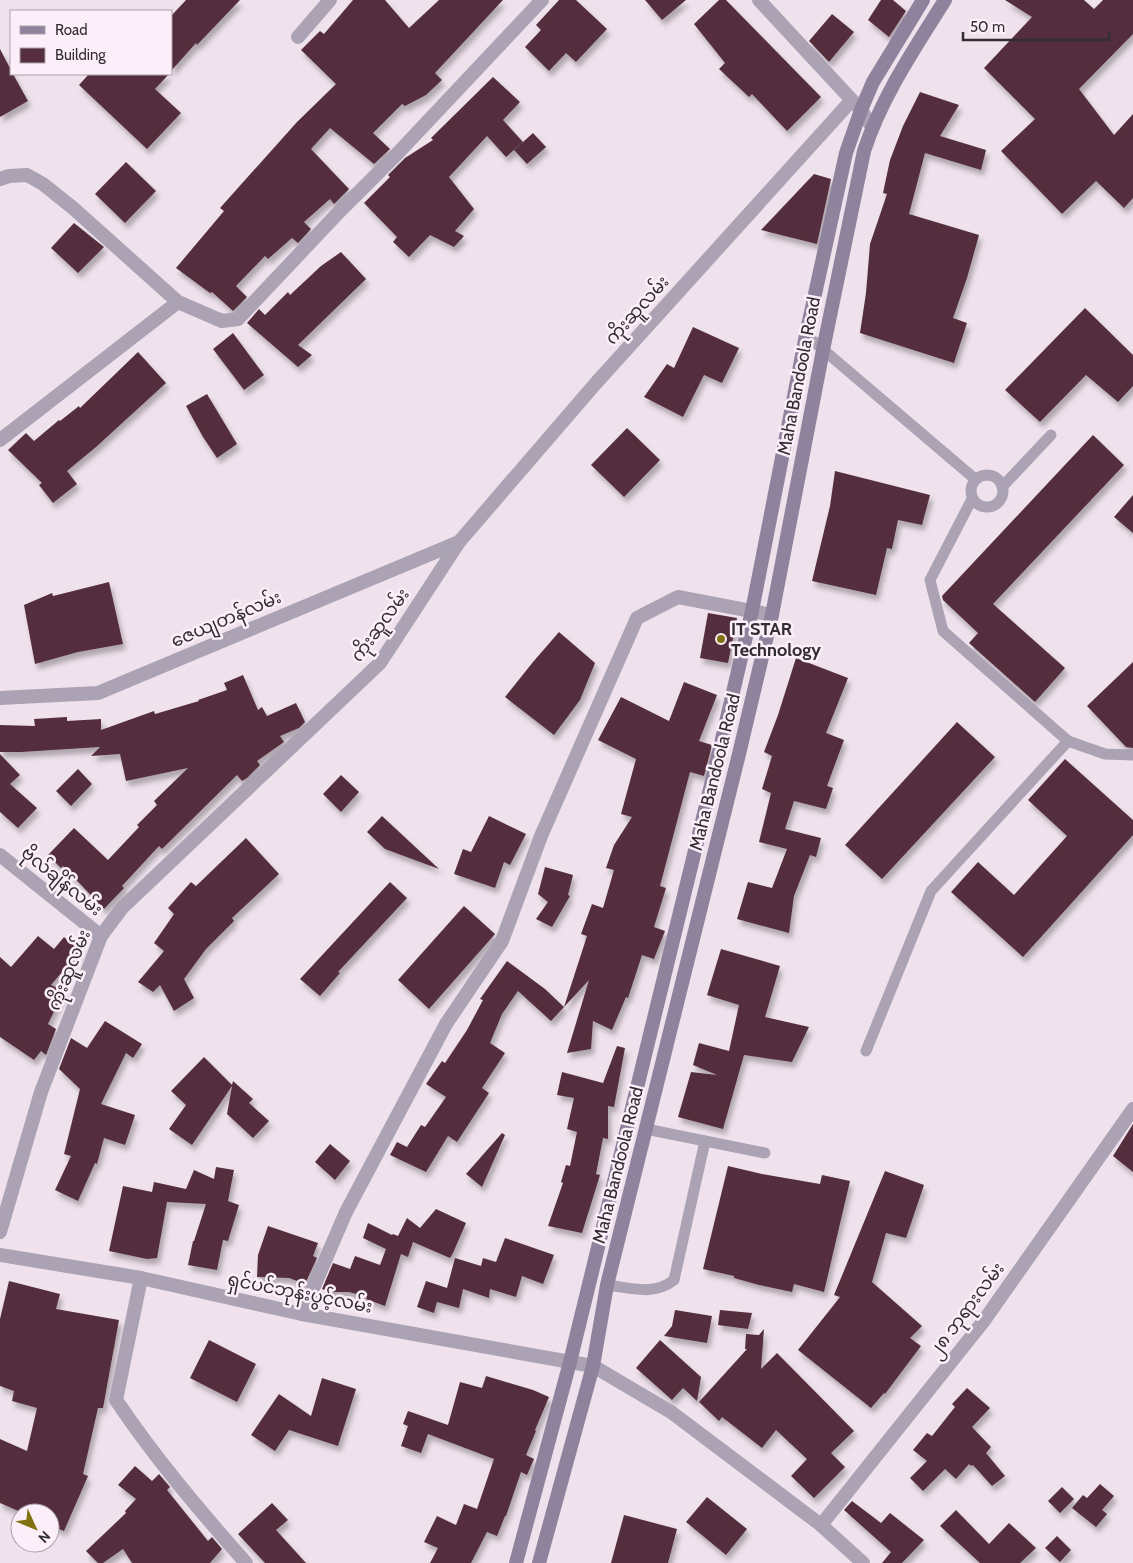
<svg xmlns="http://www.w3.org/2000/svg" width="1133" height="1563" font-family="Cabin,'Noto Sans Myanmar',sans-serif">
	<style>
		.building { fill: #552f3d; filter: url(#shadow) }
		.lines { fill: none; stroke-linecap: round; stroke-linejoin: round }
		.service { stroke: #aba3b4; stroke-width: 11 }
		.minor { stroke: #aba3b4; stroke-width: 14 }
		.tertiary { stroke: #aba3b4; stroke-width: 14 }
		.secondary { stroke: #8e829c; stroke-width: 14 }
		.poi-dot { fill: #807111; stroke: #fceffa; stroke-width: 2 }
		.labels { text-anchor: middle; stroke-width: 5; stroke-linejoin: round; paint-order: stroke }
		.street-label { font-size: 18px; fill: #322d31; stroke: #fceffa }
		.poi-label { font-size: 18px; font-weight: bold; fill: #322d31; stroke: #fceffa; text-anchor: start }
	</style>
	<defs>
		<filter id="shadow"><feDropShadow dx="3" dy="5.5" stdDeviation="2.5" flood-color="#0004"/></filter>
	</defs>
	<rect width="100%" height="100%" fill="#efe2ed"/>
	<g class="building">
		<path d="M186 0H240L197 45 196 43 171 71V16Z"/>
		<path d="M353 0H385L409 28 439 0H503L435 73 442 80 426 95 405 106 402 104 373 133 390 149 374 164 330 128 311 149 349 189 334 204 330 199 304 222 311 229 298 243 292 238 268 259 265 256 236 286 247 297 233 311 212 292 210 293 176 268 224 211 220 208 297 122 336 84 301 50 320 31 324 34Z"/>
		<path d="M559 0H576L607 29 576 62 566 53 549 71 525 47 541 30 536 25Z"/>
		<path d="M645 0H686L662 20Z"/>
		<path d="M719 0H726L821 97 787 131 752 94 749 97 719 69 725 63 694 24Z"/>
		<path d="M881 0H893L906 11 889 37 868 20Z"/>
		<path d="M1005 0H1084L1094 9 1103 0H1133V34L1079 89 1114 135 1133 114V198L1124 208 1096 181 1062 214 1001 151 1035 119 984 68 1032 17Z"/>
		<path d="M832 14 854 32 829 62 809 41Z"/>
		<path d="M0 49 11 70V74H13L28 101 0 117Z"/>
		<path d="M89 74H169L155 89 181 113 147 149 79 85Z"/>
		<path d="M493 77 520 102 503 120 523 142 506 157 487 136 449 177 474 209 455 231 464 236 454 247 430 235 409 257 393 242 397 237 364 203 390 177 388 175 405 158 433 140 431 138Z"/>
		<path d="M920 92 959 105 940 136 986 150 981 170 925 153 909 214 979 235 967 278 953 318 967 323 954 363 860 333 866 293 870 244 887 194 883 193 890 160 903 126Z"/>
		<path d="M533 133 546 147 527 164 514 150Z"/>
		<path d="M126 162 156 191 125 223 95 194Z"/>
		<path d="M814 174 831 179 817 244 761 230Z"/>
		<path d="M74 223 104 247 78 273 51 248Z"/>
		<path d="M341 252 366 279 298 345 312 355 298 367 247 323 259 309 265 315 288 292 290 295 321 266Z"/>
		<path d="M1085 308 1133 355V386L1118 402 1086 375 1040 422 1005 390Z"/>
		<path d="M693 327 739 348 722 383 704 375 683 417 644 397 667 364 674 368Z"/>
		<path d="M233 333 264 375 244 390 213 349Z"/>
		<path d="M138 352 166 383 96 447 67 471 77 484 53 503 39 485 42 483 8 450 26 433 34 441 59 420 60 421 79 406 80 408Z"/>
		<path d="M207 394 237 444 217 458 203 437 186 406Z"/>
		<path d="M627 428 660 460 624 497 591 465Z"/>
		<path d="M1093 435 1124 465 993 604 1065 668 1035 702 969 643 978 633 943 600 942 596Z"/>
		<path d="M835 471 930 495 922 525 898 520 892 549 887 548 876 595 812 581 830 506Z"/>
		<path d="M1133 495V533L1114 517Z"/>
		<path d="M109 582 123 644 78 652 35 664 24 605 52 593 53 596Z"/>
		<path d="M708 613 737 618 728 663 700 658Z"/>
		<path d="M559 632 595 663 580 700 554 735 505 697 533 662Z"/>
		<path d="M796 658 848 678 826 733 844 740 827 786 833 788 826 809 794 801 785 829 821 838 816 857 810 855 794 896 789 933 737 919 748 882 772 888 787 849 759 842 771 793 762 789 772 756 764 752 778 715Z"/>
		<path d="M1133 662V748L1126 747 1087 706Z"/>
		<path d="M243 675 258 710 262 707 267 716 296 703 305 722 299 728 280 736 284 742 257 761 260 765 247 778 242 781 237 775 162 849 159 846 122 886 124 888 104 909 63 866 61 868 48 855 74 828 108 860 139 827 137 825 157 805 154 801 188 768 126 781 120 754 91 756 100 747 21 752H0V725L35 726 34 719 67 717V721L101 719V730L154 711 155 714 199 701 198 700 227 690 224 683Z"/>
		<path d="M684 682 717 695 699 741 712 745 704 776 690 772 660 886 666 888 654 927 665 931 654 959 642 955 628 998 626 997 612 1030 593 1021 591 1049 567 1053 589 980 564 1007 587 936 581 934 592 904 603 908 614 870 606 868 614 845 632 817 621 814 636 759 598 740 621 697 669 721Z"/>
		<path d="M957 722 995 757 882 879 845 845Z"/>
		<path d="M0 754 20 775 10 784 37 808 18 828 0 812Z"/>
		<path d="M1065 759 1133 820V835L1023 957 951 892 978 862 1014 895 1067 836 1028 800Z"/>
		<path d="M78 769 92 784 71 806 56 791Z"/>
		<path d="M341 775 359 792 341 812 323 794Z"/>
		<path d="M382 816 439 869 385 849 367 832Z"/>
		<path d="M489 816 526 834 510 865 504 862 495 888 454 874 463 849 471 852Z"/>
		<path d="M246 838 279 874 232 918 234 921 206 949 184 979 194 998 174 1011 160 985 153 992 138 982 164 951 154 943 174 914 168 908 191 882 196 886Z"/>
		<path d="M545 867 573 875 568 895 570 896 552 927 536 919 548 902 538 894Z"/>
		<path d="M390 882 407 898 338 972 340 973 320 996 300 979Z"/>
		<path d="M464 906 495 934 429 1009 398 980Z"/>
		<path d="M38 936 54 949 64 937 80 951 51 985 64 991 48 1024 56 1029 46 1055 41 1051 34 1060 0 1037V957L11 967Z"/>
		<path d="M721 949 780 966 765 1017 809 1027 792 1062 744 1055 723 1129 678 1117 691 1072 717 1075 693 1065 699 1043 729 1051 739 1005 707 995Z"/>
		<path d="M507 961 545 989 564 1007 551 1021 518 991 502 1014 490 1043 505 1053 482 1088 489 1093 457 1142 448 1136 426 1172 390 1155 397 1142 407 1147 421 1125 425 1127 446 1097 426 1084 442 1061 445 1063 467 1030 483 1000 480 999Z"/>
		<path d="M105 1021 142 1044 133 1058 126 1053 101 1104 135 1115 125 1145 104 1138 97 1164 95 1163 78 1201 55 1190 71 1156 64 1154 80 1089 59 1069 71 1038 87 1048Z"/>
		<path d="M617 1046 625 1048 614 1107 608 1106V1139L603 1138 596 1174 600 1175 582 1233 548 1226 563 1183 561 1182 566 1165 570 1166 577 1132 567 1129 574 1098 557 1095 562 1072 603 1083Z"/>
		<path d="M204 1057 232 1085 233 1081 253 1099 249 1103 269 1121 253 1138 227 1114 232 1086 192 1145 169 1129 186 1105 171 1091Z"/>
		<path d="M1133 1124V1172L1113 1156Z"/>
		<path d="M502 1133 505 1135 482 1187 466 1174Z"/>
		<path d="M330 1144 350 1161 335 1180 315 1162Z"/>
		<path d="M728 1166 762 1174 820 1184 822 1175 850 1181 824 1292 794 1284 792 1292 759 1285 734 1278V1276L703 1269Z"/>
		<path d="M216 1167 234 1170 228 1201 239 1205 228 1241 223 1240 217 1270 188 1265 193 1241H194L206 1204 167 1202 157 1258 147 1259 109 1251 123 1186 152 1192 154 1182 186 1189 194 1170 214 1179Z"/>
		<path d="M885 1171 924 1185 906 1238 886 1233 872 1282 922 1326 910 1338 921 1346 885 1394 884 1393 871 1408 798 1350 840 1297 834 1295Z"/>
		<path d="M436 1209 466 1223 453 1253 450 1258 413 1242 408 1257 401 1254 385 1306 366 1299 367 1297 349 1292H331L322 1289 333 1263 350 1269 355 1256 380 1265 386 1249 363 1238 368 1223 392 1235 393 1234 398 1236 407 1218 420 1228Z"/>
		<path d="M268 1226 318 1243 313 1256 317 1258 305 1284 289 1278 257 1277 258 1255Z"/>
		<path d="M505 1238 554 1255 543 1284 522 1276 516 1297 490 1289 489 1298 463 1289 459 1308 437 1302 434 1313 417 1307 426 1281 447 1288 455 1258 481 1266 483 1258 496 1262Z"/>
		<path d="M9 1281 60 1294 56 1309 119 1320 103 1408H98L83 1474 88 1476 64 1531 50 1525V1513H23L0 1503V1439L27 1451 37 1408 12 1401 14 1391 0 1386V1319Z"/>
		<path d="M675 1310 712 1316 707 1343 664 1336 672 1326Z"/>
		<path d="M720 1310 752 1313 748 1329 718 1325Z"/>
		<path d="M764 1329 761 1369 777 1353 854 1431 831 1453 845 1467 814 1498 791 1476 807 1459 776 1430 762 1448 722 1417 719 1421 699 1402 747 1349H745L746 1334 759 1335Z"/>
		<path d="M209 1340 256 1364 237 1402 190 1378Z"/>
		<path d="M660 1340 701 1377 697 1401 683 1388 672 1400 636 1368Z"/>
		<path d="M486 1376 533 1390 549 1397 535 1430 536 1431 526 1455 534 1459 527 1475 521 1472 506 1516H505L497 1536 487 1532 471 1563H430L438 1548 424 1542 437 1516 456 1525 464 1504 477 1509 494 1459 428 1434 421 1453 401 1446 408 1426 403 1424 408 1411 448 1425 460 1382 482 1388Z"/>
		<path d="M322 1378 356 1389 338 1446 289 1430 275 1451 251 1435 279 1394 311 1416Z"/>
		<path d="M967 1388 990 1408 972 1427 991 1447 986 1453 1005 1476 992 1486 973 1465 971 1466 969 1464 956 1479 945 1469 923 1491 910 1478 927 1461 913 1450 927 1433 932 1436 955 1407 952 1404Z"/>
		<path d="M135 1466 152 1481 159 1474 170 1487 167 1490 208 1541 212 1537 222 1549 210 1563H132L123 1549 103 1563H98L86 1551 126 1513 125 1511 136 1499 118 1485Z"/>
		<path d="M1100 1484 1114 1496 1102 1510 1107 1514 1096 1527 1072 1508 1083 1495 1087 1498Z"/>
		<path d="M1062 1487 1074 1499 1060 1513 1048 1501Z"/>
		<path d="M707 1497 747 1529 726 1555 686 1522Z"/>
		<path d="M852 1501 881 1523 890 1513 924 1540 902 1563H882L891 1552 844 1510Z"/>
		<path d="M272 1503 288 1520 276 1530 306 1563H265L238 1534Z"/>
		<path d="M956 1510 989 1544 1009 1523 1036 1548 1020 1563H980L940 1526Z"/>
		<path d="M624 1515 677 1529 668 1563H611Z"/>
		<path d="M1057 1536 1071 1550 1060 1562 1045 1548Z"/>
	</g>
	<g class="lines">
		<g class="service">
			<path d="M806 335 975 479"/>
			<circle cx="987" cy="491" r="16"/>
			<path d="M1002 487 1051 435"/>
			<path d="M972 499 930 580 943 631 1068 741 1105 754 1133 755"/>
			<path d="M866 1051 931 891 1068 741"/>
			<path d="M646 1129 765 1153"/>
			<path d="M607 1285C631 1288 654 1296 674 1280L705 1141"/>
		</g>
		<g class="minor">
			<path d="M759 0 861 110 872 127"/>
			<path d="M298 37 330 0"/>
			<path d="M0 179 9 176 27 175 43 184 73 208 178 302 222 321 238 319 338 213 397 154 542 0"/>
			<path d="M0 440 178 302"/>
			<path d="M0 698 98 693 459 542"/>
			<path d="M0 855 101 936"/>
			<path d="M0 1232 41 1092 101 936 122 908 380 663 459 542 596 383 851 101"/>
			<path d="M141 1278 116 1400C155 1458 200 1511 246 1563"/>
			<path d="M302 1314 346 1212 446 1024 502 941 541 836 637 618 678 597 772 615"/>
			<path d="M593 1366 671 1412 821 1525 863 1563"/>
			<path d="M821 1525 983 1322 1133 1109"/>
		</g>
		<path class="tertiary" d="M0 1255 141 1278 302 1314 593 1366"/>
		<g class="secondary">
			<path d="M516 1563 570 1362 720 748 752 611 806 335 846 153 861 110 873 82 923 0"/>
			<path d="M539 1563 593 1366 607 1285 739 754 772 615 823 350 864 151C882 96 915 48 945 0"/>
		</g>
	</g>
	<circle class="poi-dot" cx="721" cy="639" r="5"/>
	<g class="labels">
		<g class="street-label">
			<text transform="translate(637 310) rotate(-48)" y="6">ကိုးဆူလမ်း</text>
			<text transform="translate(799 376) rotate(-79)" y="6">Maha Bandoola Road</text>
			<text transform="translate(226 619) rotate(-23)" y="6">ဇေယျတန်လမ်း</text>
			<text transform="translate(380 625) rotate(-54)" y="6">ကိုးဆူလမ်း</text>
			<text transform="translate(715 772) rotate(-76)" y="6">Maha Bandoola Road</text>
			<text transform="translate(62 881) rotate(39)" y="6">ဗိုလ်ချိန်လမ်း</text>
			<text transform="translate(69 970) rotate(-68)" y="6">ကိုးဆူလမ်း</text>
			<text transform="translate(618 1165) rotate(-76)" y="6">Maha Bandoola Road</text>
			<text transform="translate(300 1293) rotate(11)" y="6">ရှင်ပင်ဘုန်းပွင့်လမ်း</text>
			<text transform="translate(966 1310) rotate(-53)" y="6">၂၈ ဘုရားလမ်း</text>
		</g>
		<g class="poi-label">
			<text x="731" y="635">IT STAR<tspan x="731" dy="21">Technology</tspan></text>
		</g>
	</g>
	<rect x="10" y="10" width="162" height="65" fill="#fceffa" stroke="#aba1aa"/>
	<rect x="20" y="26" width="25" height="8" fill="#8e829c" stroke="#aba1aa"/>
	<text x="55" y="35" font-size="15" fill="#322d31">Road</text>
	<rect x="20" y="48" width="25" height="15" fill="#552f3d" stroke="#aba1aa"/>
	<text x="55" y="60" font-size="15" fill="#322d31">Building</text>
	<g transform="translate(35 1528) rotate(134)"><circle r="24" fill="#fceffa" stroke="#aba1aa"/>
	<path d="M0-4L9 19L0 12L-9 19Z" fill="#807111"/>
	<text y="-8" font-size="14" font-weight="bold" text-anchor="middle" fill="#322d31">N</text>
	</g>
	<path d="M963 32v8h146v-8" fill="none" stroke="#322d31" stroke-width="2.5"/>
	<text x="970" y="32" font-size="15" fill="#322d31" stroke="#fceffa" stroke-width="4" paint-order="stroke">50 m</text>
</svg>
